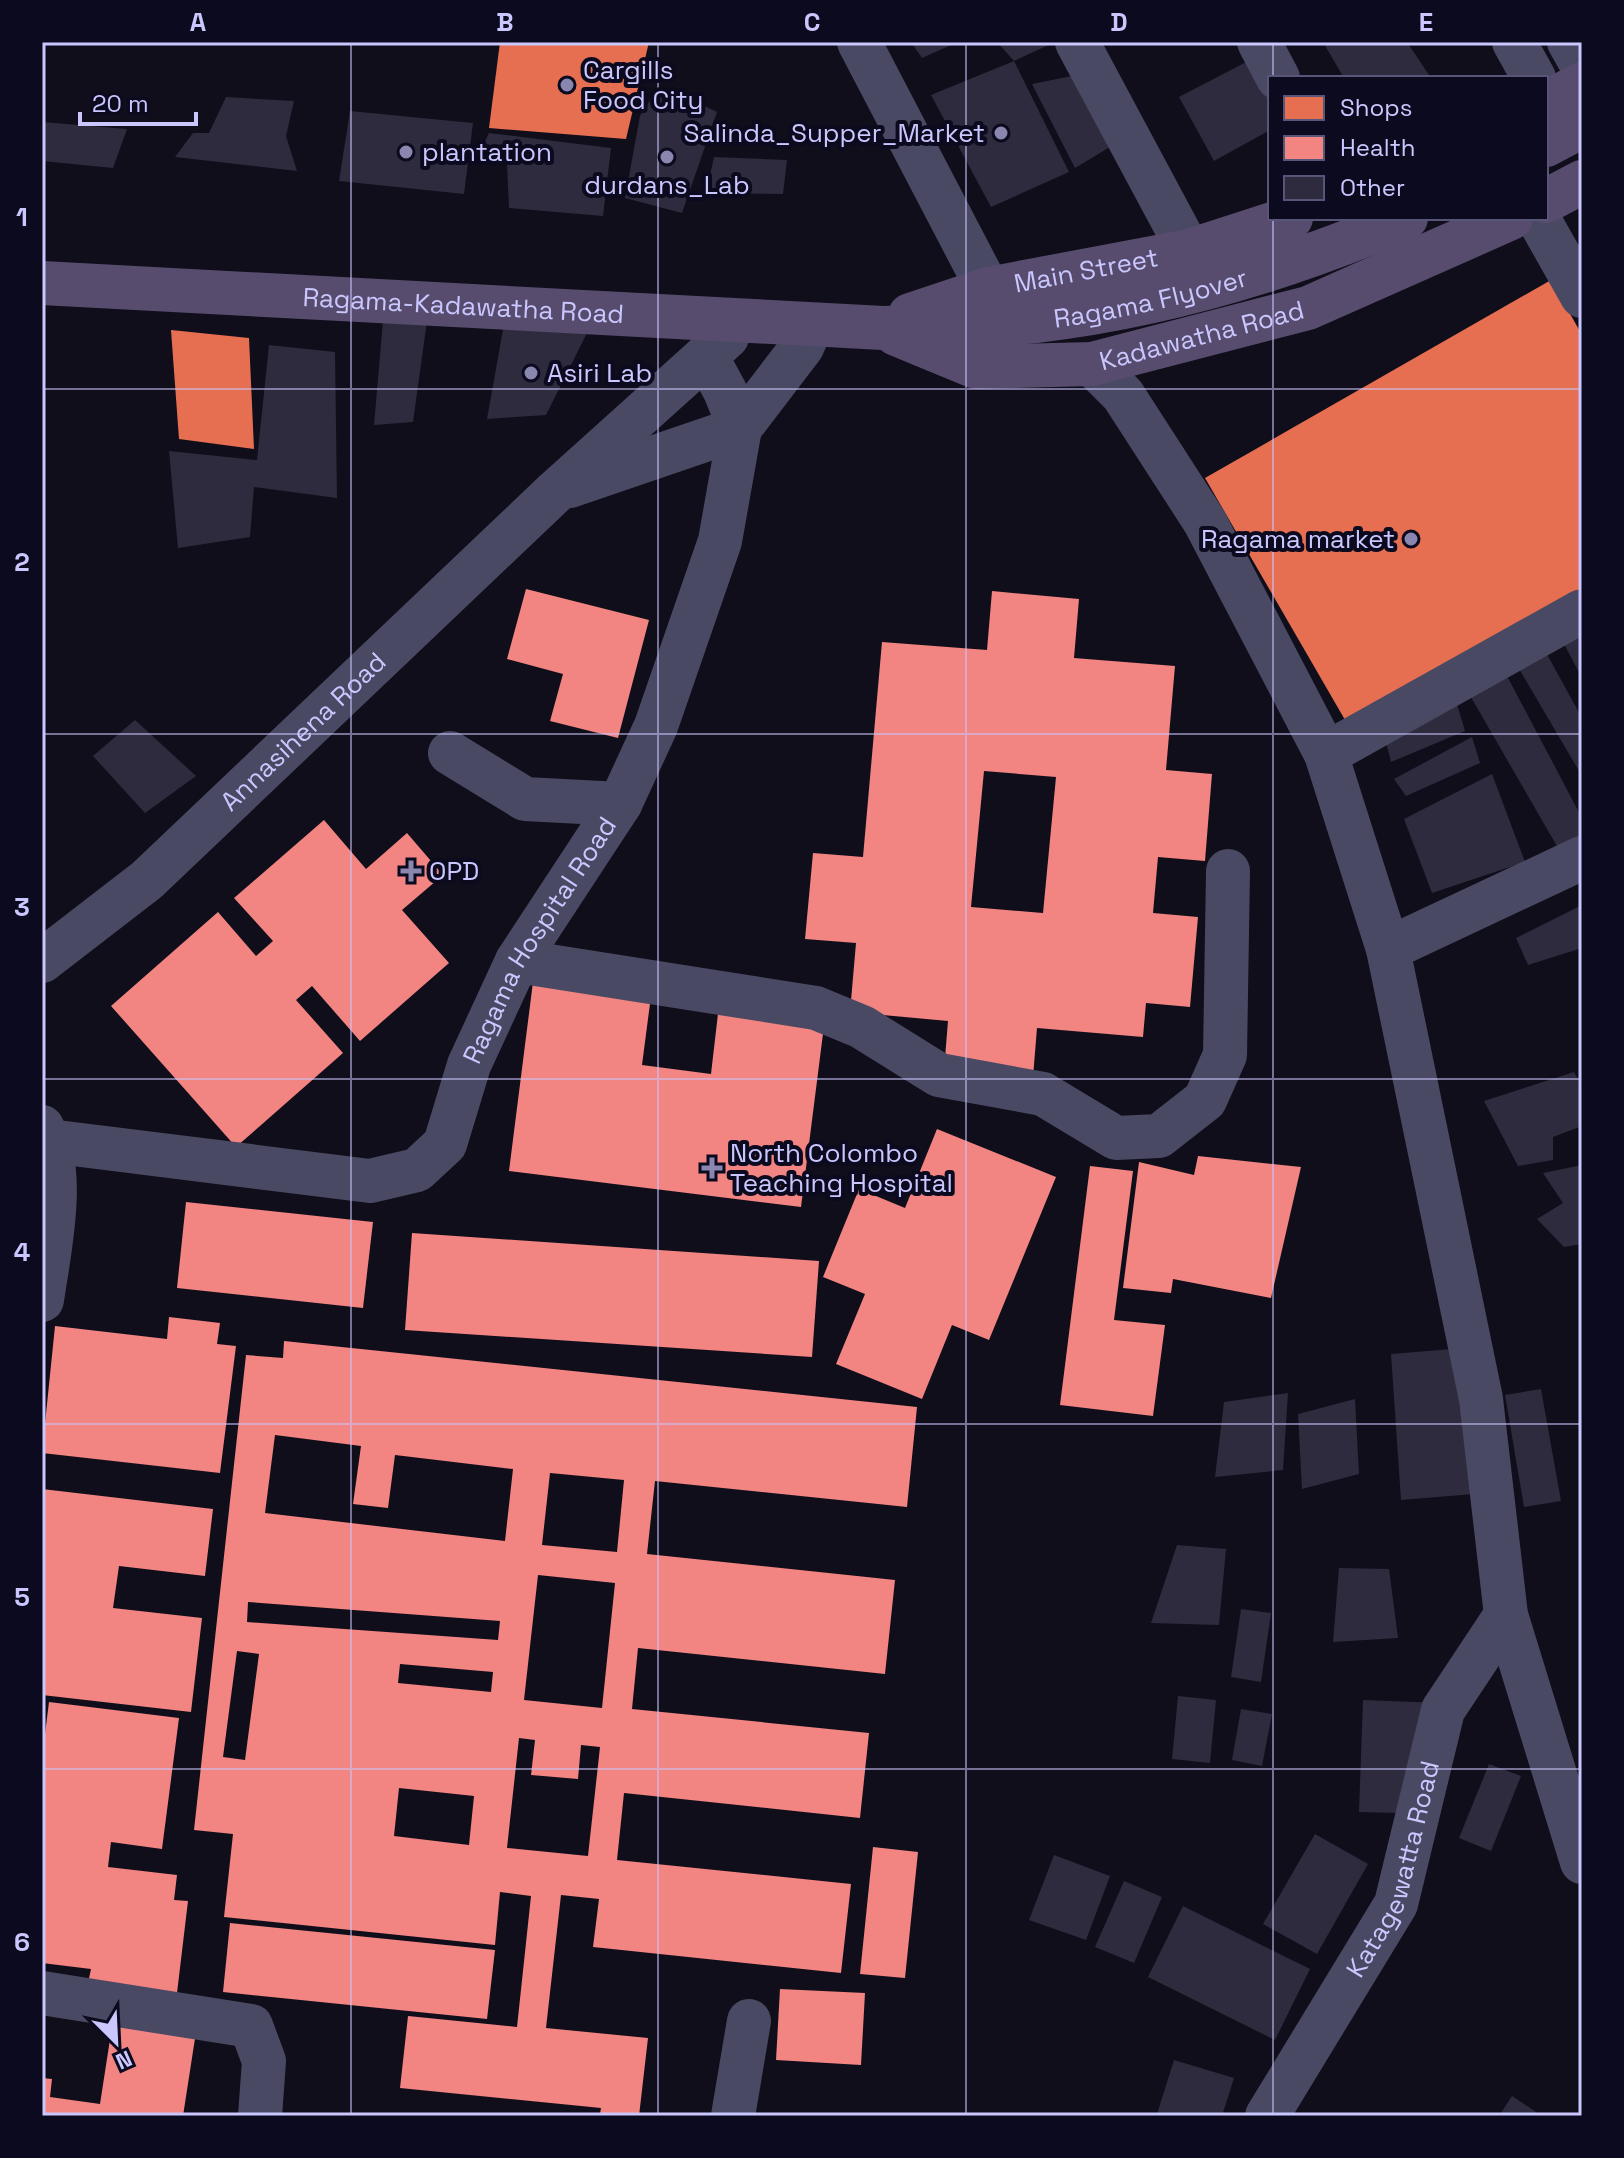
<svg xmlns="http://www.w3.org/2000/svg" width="1624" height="2158" font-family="'Space Grotesk',sans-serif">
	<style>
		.shops { fill: #e76f51 }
		.health { fill: #f28482; fill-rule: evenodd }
		.building { fill: #2d2b3d }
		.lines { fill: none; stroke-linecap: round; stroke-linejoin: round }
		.minor { stroke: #494963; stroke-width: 44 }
		.major { stroke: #574c6d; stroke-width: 44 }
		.grid { fill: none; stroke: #cac7ff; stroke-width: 2; stroke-opacity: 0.55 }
		.poi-dot { fill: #8986af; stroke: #0c0a1e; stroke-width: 3 }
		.labels { text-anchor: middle; stroke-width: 8; stroke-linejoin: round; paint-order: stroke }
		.poi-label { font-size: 26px; fill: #cac7ff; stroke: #0c0a1e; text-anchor: start }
		.street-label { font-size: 26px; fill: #cac7ff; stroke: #0c0a1e }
		.neatline { fill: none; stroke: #cac7ff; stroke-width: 3 }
		.grid-label { font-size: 26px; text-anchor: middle; font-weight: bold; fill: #cac7ff }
	</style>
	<rect width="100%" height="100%" fill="#100e1a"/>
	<g class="shops">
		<path d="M500 42H649L626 139 489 128Z"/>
		<path d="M1551 280 1582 335V600L1352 732 1205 478Z"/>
		<path d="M171 330 249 338 254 449 179 439Z"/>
	</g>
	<g class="health">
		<path d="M526 589 649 620 618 738 550 721 563 674 507 659Z"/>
		<path d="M992 591 1079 599 1074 658 1175 666 1166 770 1212 774 1205 861 1158 857 1153 913 1198 917 1190 1007 1146 1003 1143 1037 1037 1028 1033 1077 944 1070 948 1021 850 1012 856 943 805 939 813 853 863 857 882 642 987 650ZM984 771 1056 777 1043 913 971 907Z"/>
		<path d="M324 820 366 869 407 833 443 875 402 910 449 963 360 1041 312 986 296 1000 343 1053 236 1147 111 1006 218 912 256 956 273 941 234 898Z"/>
		<path d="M533 982 651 996 642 1065 711 1074 719 1005 825 1018 801 1207 509 1171Z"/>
		<path d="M937 1129 1056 1177 989 1340 952 1325 922 1399 836 1364 865 1294 823 1277 859 1189 905 1208Z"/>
		<path d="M1198 1156 1301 1167 1271 1298 1173 1279 1171 1293 1123 1288 1139 1162 1194 1175Z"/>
		<path d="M1090 1166 1133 1171 1114 1320 1165 1325 1153 1416 1060 1405Z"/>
		<path d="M186 1202 373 1222 363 1308 177 1288Z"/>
		<path d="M412 1233 819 1261 812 1357 405 1330Z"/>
		<path d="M169 1317 220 1323 217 1344 236 1346 220 1473 42 1453 55 1326 167 1339Z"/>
		<path d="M284 1341 917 1407 907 1507 655 1481 647 1554 895 1580 885 1674 638 1648 632 1709 869 1733 860 1818 624 1793 617 1860 851 1884 841 1973 593 1947 599 1899 561 1895 546 2028 648 2038 639 2116 600 2114 601 2108 400 2088 408 2016 517 2027 531 1896 500 1892 495 1945 224 1917 233 1834 194 1830 246 1355 283 1358ZM275 1435 361 1446 353 1504 388 1508 395 1455 513 1469 505 1541 265 1513ZM550 1473 624 1480 617 1552 542 1545ZM538 1575 615 1583 602 1708 524 1700ZM248 1602 500 1621 498 1640 247 1622ZM237 1651 259 1654 245 1760 223 1757ZM400 1664 493 1672 491 1692 398 1683ZM519 1738 535 1740 531 1775 578 1779 581 1745 600 1747 588 1856 507 1848ZM399 1788 474 1796 469 1845 394 1836Z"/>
		<path d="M42 1489 213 1509 205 1576 119 1566 113 1608 202 1618 191 1712 42 1695Z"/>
		<path d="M49 1702 179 1718 162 1849 111 1842 108 1867 177 1875 174 1900 188 1901 177 1993 88 1983 91 1969 42 1963V1758Z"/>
		<path d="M873 1847 918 1852 905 1978 860 1974Z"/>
		<path d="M230 1923 495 1950 487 2019 223 1992Z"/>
		<path d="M780 1989 865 1993 861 2065 776 2060Z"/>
		<path d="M113 2020 196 2032 183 2116H42V2078L52 2079 50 2097 100 2104Z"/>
	</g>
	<g class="building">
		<path d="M911 42H958L922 58Z"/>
		<path d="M997 42H1055L1014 61Z"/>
		<path d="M1323 42H1407L1431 78H1344Z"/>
		<path d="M1273 48 1270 130 1214 161 1179 97Z"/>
		<path d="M1014 61 1069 172 991 207 931 95Z"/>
		<path d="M1102 70 1120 141 1075 168 1032 84Z"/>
		<path d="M655 93 694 101 717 112 682 213 625 198 640 116Z"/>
		<path d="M226 97 294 101 286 136 297 171 175 157 193 133H209Z"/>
		<path d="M350 111 473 123 464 194 339 181Z"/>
		<path d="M42 122 127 129 113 168 42 161Z"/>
		<path d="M489 133 611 148 603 216 509 208 507 164 477 158Z"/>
		<path d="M714 157 787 160 783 194 706 193Z"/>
		<path d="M383 321H427L413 422 374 425Z"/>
		<path d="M504 324 588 331 546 415 487 419Z"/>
		<path d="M269 345 335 352 337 498 254 487 250 537 178 548 169 451 257 460Z"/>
		<path d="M1582 631V678L1564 644Z"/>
		<path d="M1543 647 1582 718V776L1515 662Z"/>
		<path d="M1506 674 1582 818V845L1562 855 1468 692Z"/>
		<path d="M1454 694 1465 731 1391 762 1384 734Z"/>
		<path d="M135 720 196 776 145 813 93 756Z"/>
		<path d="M1472 737 1480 763 1406 796 1394 779Z"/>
		<path d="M1492 774 1525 862 1432 893 1404 819Z"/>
		<path d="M1582 905V948L1528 965 1516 938Z"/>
		<path d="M1574 1072 1582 1087V1126L1553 1137V1160L1518 1166 1484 1101Z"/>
		<path d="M1582 1165V1244L1564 1247 1537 1219 1563 1203 1543 1173Z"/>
		<path d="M1464 1348 1474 1494 1401 1500 1391 1354Z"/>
		<path d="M1541 1389 1561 1501 1524 1507 1505 1395Z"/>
		<path d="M1288 1393 1283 1470 1215 1477 1224 1402Z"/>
		<path d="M1355 1399 1359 1474 1302 1489 1298 1414Z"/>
		<path d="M1177 1545 1226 1549 1219 1625 1151 1623Z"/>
		<path d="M1339 1568 1389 1569 1398 1638 1333 1642Z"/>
		<path d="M1241 1609 1271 1613 1261 1682 1231 1677Z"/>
		<path d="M1178 1696 1216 1700 1210 1763 1172 1759Z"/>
		<path d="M1363 1700 1443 1703 1439 1814 1359 1812Z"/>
		<path d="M1241 1709 1272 1714 1262 1766 1232 1760Z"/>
		<path d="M1489 1764 1521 1776 1491 1851 1459 1838Z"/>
		<path d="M1315 1834 1368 1864 1317 1954 1263 1924Z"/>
		<path d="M1054 1855 1110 1876 1086 1940 1029 1920Z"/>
		<path d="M1124 1881 1162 1897 1134 1963 1095 1947Z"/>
		<path d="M1183 1906 1310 1969 1275 2040 1148 1977Z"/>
		<path d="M1174 2060 1234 2078 1222 2116 1157 2114Z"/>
		<path d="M1512 2096 1542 2116H1499Z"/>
	</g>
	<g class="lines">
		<g class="minor">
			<path d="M859 42 988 289"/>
			<path d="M1077 42 1189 251"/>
			<path d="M1259 42 1278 78"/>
			<path d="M1514 42 1534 78"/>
			<path d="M1569 42 1582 65"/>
			<path d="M1538 218 1582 296"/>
			<path d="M1092 364 1123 395 1205 522 1326 754 1388 949 1481 1399 1506 1615 1582 1862"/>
			<path d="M570 486 740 428 802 347 812 325"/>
			<path d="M450 753 525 799 620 804"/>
			<path d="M1326 754 1582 611"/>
			<path d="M1388 949 1582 858"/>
			<path id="s1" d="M42 961 147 880 556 491 727 337"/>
			<path d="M517 961 816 1008 862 1027 939 1075 1043 1094 1116 1138 1159 1136 1205 1100 1225 1055 1228 871"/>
			<path d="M42 1127C67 1172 49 1251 42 1300"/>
			<path id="s2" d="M49 1141 370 1181 417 1170 445 1144 469 1065 517 961 620 804 656 726 720 541 740 428 725 391 706 356"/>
			<path d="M42 1993 251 2026 264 2061 260 2116"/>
			<path d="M733 2116 749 2021"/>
			<path id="s3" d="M1267 2116 1396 1904 1443 1710 1506 1615"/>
		</g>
		<g class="major">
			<path d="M1546 103 1582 84"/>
			<path d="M1546 145 1582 126"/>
			<path d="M1546 201 1582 182"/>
			<path id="s4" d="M42 283 883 328C934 327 985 326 1036 321 1165 306 1287 269 1406 218"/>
			<path id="s5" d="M910 315 988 289 1189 251 1291 218"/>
			<path id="s6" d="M896 334 976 367 1092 364 1308 308 1511 218"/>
		</g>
	</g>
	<path class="grid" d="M351 42V2116M658 42V2116M966 42V2116M1273 42V78M1273 218V2116M42 389H1582M42 734H1582M42 1079H1582M42 1424H1582M42 1769H1582"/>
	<g class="poi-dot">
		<circle cx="567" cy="85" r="8"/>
		<circle cx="1001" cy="133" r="8"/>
		<circle cx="406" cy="152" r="8"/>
		<circle cx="667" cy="157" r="8"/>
		<circle cx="531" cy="373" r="8"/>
		<circle cx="1411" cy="539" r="8"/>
		<path d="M407 859h8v8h8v8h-8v8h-8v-8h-8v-8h8z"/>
		<path d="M708 1156h8v8h8v8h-8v8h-8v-8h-8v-8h8z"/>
	</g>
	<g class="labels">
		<g class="poi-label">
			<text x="583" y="79">Cargills<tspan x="583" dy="30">Food City</tspan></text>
			<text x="985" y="142" text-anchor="end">Salinda_Supper_Market</text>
			<text x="422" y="161">plantation</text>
			<text x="667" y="194" text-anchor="middle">durdans_Lab</text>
			<text x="547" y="382">Asiri Lab</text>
			<text x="1395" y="548" text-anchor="end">Ragama market</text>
			<text x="429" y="880">OPD</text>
			<text x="730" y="1162">North Colombo<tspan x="730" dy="30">Teaching Hospital</tspan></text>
		</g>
		<g class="street-label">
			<text dy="9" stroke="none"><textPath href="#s5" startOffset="182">Main Street</textPath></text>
			<text dy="9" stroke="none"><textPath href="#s4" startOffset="1112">Ragama Flyover</textPath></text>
			<text dy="9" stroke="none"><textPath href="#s4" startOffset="422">Ragama-Kadawatha Road</textPath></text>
			<text dy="9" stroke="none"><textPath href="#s6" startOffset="316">Kadawatha Road</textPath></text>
			<text dy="9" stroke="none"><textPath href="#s1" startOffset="348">Annasihena Road</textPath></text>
			<text dy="9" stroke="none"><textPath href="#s2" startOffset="636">Ragama Hospital Road</textPath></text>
			<text dy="9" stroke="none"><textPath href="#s3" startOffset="280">Katagewatta Road</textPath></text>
		</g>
	</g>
	<rect width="1624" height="2158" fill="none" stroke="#0c0a1e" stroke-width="88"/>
	<rect x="1268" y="76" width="280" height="144" fill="#0c0a1e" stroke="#585678" stroke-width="2"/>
	<rect x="1284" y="96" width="40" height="24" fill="#e76f51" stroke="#585678" stroke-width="2"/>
	<text x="1340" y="116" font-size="24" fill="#cac7ff">Shops</text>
	<rect x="1284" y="136" width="40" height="24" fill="#f28482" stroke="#585678" stroke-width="2"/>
	<text x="1340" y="156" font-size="24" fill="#cac7ff">Health</text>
	<rect x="1284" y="176" width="40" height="24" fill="#2d2b3d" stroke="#585678" stroke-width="2"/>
	<text x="1340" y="196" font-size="24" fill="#cac7ff">Other</text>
	<g transform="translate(116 2042) rotate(156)" stroke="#0c0a1e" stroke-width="6" paint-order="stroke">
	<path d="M0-6L14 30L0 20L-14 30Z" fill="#cac7ff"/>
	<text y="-12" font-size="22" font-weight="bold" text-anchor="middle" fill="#cac7ff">N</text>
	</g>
	<path d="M80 112v12h116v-12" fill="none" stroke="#cac7ff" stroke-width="4"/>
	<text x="92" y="112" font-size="24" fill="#cac7ff" stroke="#0c0a1e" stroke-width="6" paint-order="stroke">20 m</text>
	<rect x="44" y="44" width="1536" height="2070" class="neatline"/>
	<g class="grid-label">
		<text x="198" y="31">A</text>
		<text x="505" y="31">B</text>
		<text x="812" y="31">C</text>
		<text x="1119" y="31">D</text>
		<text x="1426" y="31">E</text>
		<text x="22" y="226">1</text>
		<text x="22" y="571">2</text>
		<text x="22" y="916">3</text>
		<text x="22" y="1261">4</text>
		<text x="22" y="1606">5</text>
		<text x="22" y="1951">6</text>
	</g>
</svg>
